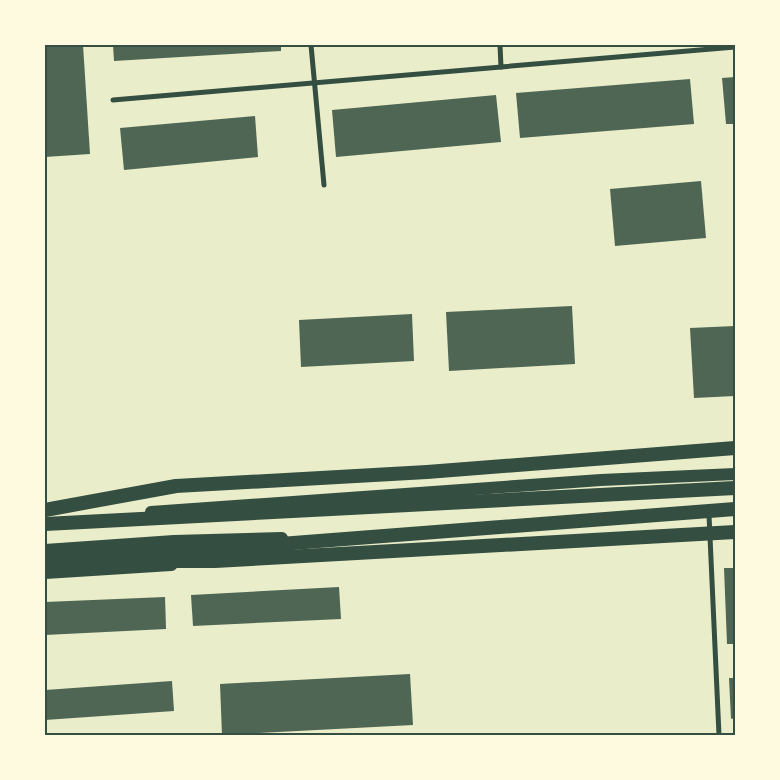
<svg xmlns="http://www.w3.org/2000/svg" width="780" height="780" font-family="'IBM Plex Serif',serif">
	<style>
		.building { fill: #4f6655 }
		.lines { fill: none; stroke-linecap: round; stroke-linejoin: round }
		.minor { stroke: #344e41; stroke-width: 5 }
		.primary { stroke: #344e41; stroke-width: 12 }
		.trunk { stroke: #344e41; stroke-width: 14 }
		.neatline { fill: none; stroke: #344e41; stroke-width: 2 }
	</style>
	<rect width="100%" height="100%" fill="#e9edc9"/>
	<g class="building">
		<path d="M45 45H83L90 154 45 157Z"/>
		<path d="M113 45H281V51L114 61Z"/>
		<path d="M735 77V124H726L722 78Z"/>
		<path d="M690 79 694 124 520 138 516 93Z"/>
		<path d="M496 95 501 142 336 157 332 110Z"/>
		<path d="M255 116 258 157 124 170 120 128Z"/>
		<path d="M701 181 706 238 615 246 610 189Z"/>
		<path d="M572 306 575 364 449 371 446 312Z"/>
		<path d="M412 314 414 361 301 367 299 320Z"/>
		<path d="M735 326V396L694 398 690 328Z"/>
		<path d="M724 568H735V644H727Z"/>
		<path d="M339 587 341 619 193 626 191 595Z"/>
		<path d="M165 597 166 629 45 635V602Z"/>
		<path d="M410 674 413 725 222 735 220 684Z"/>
		<path d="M729 678H735V718L731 719Z"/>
		<path d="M172 681 174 711 45 720V690Z"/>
	</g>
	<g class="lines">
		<g class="minor">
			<path d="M311 45 324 185"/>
			<path d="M500 45 501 67"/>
			<path d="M113 100 735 47"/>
			<path d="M709 515 719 735"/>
		</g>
		<g class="primary">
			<path d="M151 512 601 480 735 474"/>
			<path d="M45 550 174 541 282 538"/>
		</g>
		<g class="trunk">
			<path d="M45 510 176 486 427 472 735 448"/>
			<path d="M45 524 735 488"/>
			<path d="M163 561H215L735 532"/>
			<path d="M45 562 735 509"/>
			<path d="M45 572 171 564"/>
		</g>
	</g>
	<rect width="780" height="780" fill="none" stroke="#fefae0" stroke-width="92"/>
	<rect x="46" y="46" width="688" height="688" class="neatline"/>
</svg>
